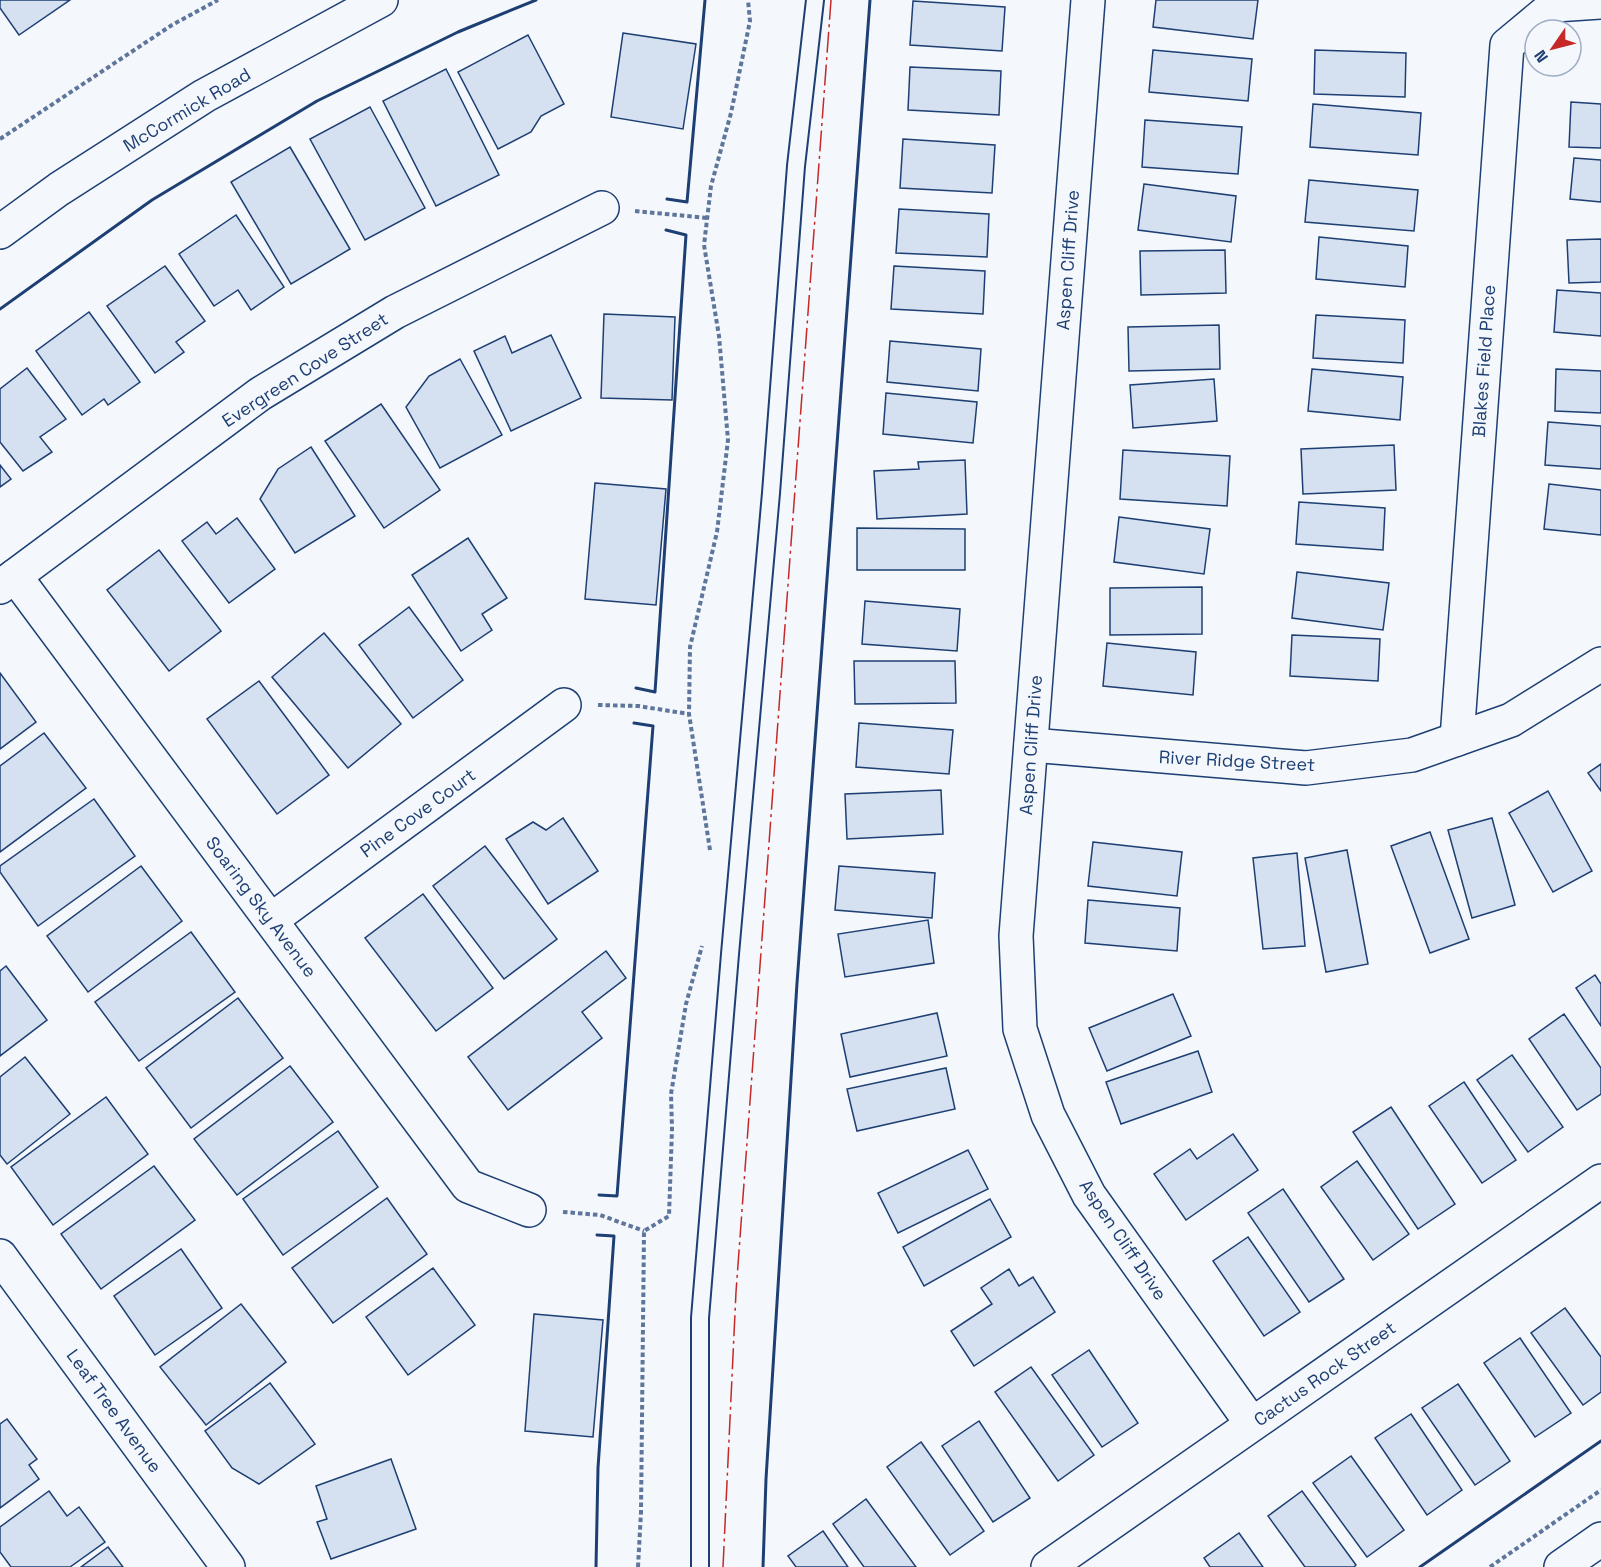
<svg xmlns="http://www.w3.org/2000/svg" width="1601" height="1567" font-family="'Space Grotesk',sans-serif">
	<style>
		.building { fill: #d5e0f0; stroke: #1d3f73; stroke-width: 1.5 }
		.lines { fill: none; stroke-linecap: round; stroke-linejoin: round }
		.lane-casing { stroke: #1d3f73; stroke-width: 20 }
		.street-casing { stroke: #1d3f73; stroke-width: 36 }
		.secondary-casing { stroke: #1d3f73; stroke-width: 36 }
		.path { stroke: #5e769c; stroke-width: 4; stroke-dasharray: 4.5 3; stroke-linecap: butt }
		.lane { stroke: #f4f7fb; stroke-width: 16 }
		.street { stroke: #f4f7fb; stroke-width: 33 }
		.secondary { stroke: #f4f7fb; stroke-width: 33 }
		.wall { stroke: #1d3f73; stroke-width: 3 }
		.power { stroke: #c62828; stroke-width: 1.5; stroke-dasharray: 21 4.5 3 4.5; stroke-linecap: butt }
		.labels { text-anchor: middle; stroke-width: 4.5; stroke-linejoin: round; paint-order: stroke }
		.street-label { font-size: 18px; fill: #1d3f73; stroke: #f4f7fb }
	</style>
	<rect width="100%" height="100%" fill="#f4f7fb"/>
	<g class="building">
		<path d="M0 0H70L19 35 0 8Z"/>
		<path d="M1156 0H1258L1253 39 1153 27Z"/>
		<path d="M913 1 1005 7 1002 51 910 45Z"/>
		<path d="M623 33 696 44 683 129 611 117Z"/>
		<path d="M528 35 564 104 541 116 531 132 498 149 458 72Z"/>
		<path d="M1153 50 1252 59 1248 101 1149 92Z"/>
		<path d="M1315 50 1406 53 1405 97 1314 94Z"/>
		<path d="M910 67 1001 71 999 115 908 110Z"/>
		<path d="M446 69 499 175 436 206 383 101Z"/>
		<path d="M1571 102 1601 104V148L1569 147Z"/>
		<path d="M1313 104 1421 113 1418 155 1310 147Z"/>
		<path d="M370 107 425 208 365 240 310 139Z"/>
		<path d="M1145 120 1242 127 1238 174 1142 167Z"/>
		<path d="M903 139 995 145 992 193 900 188Z"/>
		<path d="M290 147 350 249 291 284 231 182Z"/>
		<path d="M1574 158 1601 160V202L1570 199Z"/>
		<path d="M1309 180 1418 190 1414 231 1305 222Z"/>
		<path d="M1144 184 1236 196 1231 242 1138 230Z"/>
		<path d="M899 209 989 214 987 257 896 253Z"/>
		<path d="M236 215 284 287 251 310 238 290 214 306 179 254Z"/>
		<path d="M1319 237 1408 246 1405 287 1316 279Z"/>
		<path d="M1601 239V282L1569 283 1567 240Z"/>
		<path d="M1225 250 1226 293 1141 295 1140 251Z"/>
		<path d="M165 266 205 321 176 342 184 352 155 373 107 306Z"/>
		<path d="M894 266 985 271 983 314 891 309Z"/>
		<path d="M1557 290 1601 293V336L1554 332Z"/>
		<path d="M89 312 140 382 108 405 104 399 82 415 36 351Z"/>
		<path d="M604 314 675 317 672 400 601 398Z"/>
		<path d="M1316 315 1405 320 1403 363 1313 358Z"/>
		<path d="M1219 325 1220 369 1129 371 1128 327Z"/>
		<path d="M551 335 581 398 511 431 474 351 505 336 512 353Z"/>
		<path d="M890 341 981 349 978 391 887 382Z"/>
		<path d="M460 359 502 435 440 468 406 407 429 376Z"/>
		<path d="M27 368 66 419 40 437 52 452 23 471 0 442V389Z"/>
		<path d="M1312 369 1403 377 1400 420 1308 411Z"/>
		<path d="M1556 369 1601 371V413L1555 411Z"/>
		<path d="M1214 379 1217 421 1133 428 1130 385Z"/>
		<path d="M886 393 977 402 973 443 883 434Z"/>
		<path d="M381 404 440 490 384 528 325 441Z"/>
		<path d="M1548 422 1601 426V469L1545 465Z"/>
		<path d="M1394 445 1396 490 1303 494 1301 449Z"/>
		<path d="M311 447 355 516 295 553 260 499 278 469Z"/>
		<path d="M1123 450 1230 456 1227 506 1120 499Z"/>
		<path d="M965 460 967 514 877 519 874 471 919 469 918 462Z"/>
		<path d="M0 465 11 479 0 487Z"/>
		<path d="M595 483 666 489 656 605 585 599Z"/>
		<path d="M1549 484 1601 490V535L1544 529Z"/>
		<path d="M1299 502 1385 508 1383 550 1296 544Z"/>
		<path d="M1119 517 1210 529 1204 574 1114 562Z"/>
		<path d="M237 518 275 569 229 603 182 541 207 522 216 534Z"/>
		<path d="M857 528 965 529V570H857Z"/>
		<path d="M468 538 507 598 482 614 492 630 461 651 412 575Z"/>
		<path d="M159 550 221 631 169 671 107 590Z"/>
		<path d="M1297 572 1389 583 1383 630 1292 618Z"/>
		<path d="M1202 587V634L1110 635V588Z"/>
		<path d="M865 601 960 609 957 651 862 644Z"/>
		<path d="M409 607 463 680 413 718 359 645Z"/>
		<path d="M324 633 401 724 348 768 272 677Z"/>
		<path d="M1292 635 1380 639 1378 681 1290 676Z"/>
		<path d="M1107 643 1196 652 1193 695 1103 686Z"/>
		<path d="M854 661H955L956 703 855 704Z"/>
		<path d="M0 673 36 722 0 749Z"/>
		<path d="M259 681 329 775 277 814 207 719Z"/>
		<path d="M859 723 953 730 949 774 856 767Z"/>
		<path d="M44 733 86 788 0 852V766Z"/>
		<path d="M1601 764V791L1588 773Z"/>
		<path d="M941 790 943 834 847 839 845 794Z"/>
		<path d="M1548 791 1592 871 1553 892 1509 813Z"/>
		<path d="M94 799 135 856 38 926 0 872V866Z"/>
		<path d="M563 818 598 871 548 904 506 839 533 822 546 830Z"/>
		<path d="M1492 818 1515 905 1472 918 1448 830Z"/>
		<path d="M1430 832 1469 939 1430 953 1391 846Z"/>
		<path d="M1093 842 1182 852 1177 896 1088 886Z"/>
		<path d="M485 846 557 939 504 979 433 886Z"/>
		<path d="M1347 850 1368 964 1326 972 1305 858Z"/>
		<path d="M1297 853 1305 946 1263 949 1253 858Z"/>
		<path d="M141 866 182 921 88 992 47 936Z"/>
		<path d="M839 866 935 873 932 918 835 910Z"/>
		<path d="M423 894 493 988 436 1031 365 938Z"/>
		<path d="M1088 900 1180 908 1177 951 1085 943Z"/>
		<path d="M928 920 934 963 845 977 838 934Z"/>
		<path d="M191 932 235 992 139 1061 95 1002Z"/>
		<path d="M606 951 626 978 582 1012 602 1038 508 1110 468 1057Z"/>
		<path d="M6 966 47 1020 0 1056V971Z"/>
		<path d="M1595 975 1601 984V1026L1576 988Z"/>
		<path d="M1173 994 1191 1036 1107 1071 1089 1028Z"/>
		<path d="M238 998 283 1058 191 1128 146 1068Z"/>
		<path d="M937 1013 947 1056 850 1077 841 1034Z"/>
		<path d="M1564 1014 1601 1068V1094L1577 1110 1529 1039Z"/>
		<path d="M1198 1051 1212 1092 1121 1124 1106 1082Z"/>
		<path d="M1512 1055 1563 1127 1528 1152 1477 1080Z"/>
		<path d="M25 1057 70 1114 7 1164 0 1155V1077Z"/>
		<path d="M290 1066 333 1122 237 1195 194 1139Z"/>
		<path d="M946 1068 955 1109 857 1131 847 1089Z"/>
		<path d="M1464 1082 1516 1160 1482 1183 1429 1106Z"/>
		<path d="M106 1097 148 1154 53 1225 11 1167Z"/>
		<path d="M1391 1107 1455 1204 1418 1229 1353 1132Z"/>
		<path d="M338 1131 378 1187 283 1255 243 1199Z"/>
		<path d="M1233 1134 1258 1170 1186 1220 1154 1174 1190 1149 1197 1159Z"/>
		<path d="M968 1150 988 1189 898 1233 878 1193Z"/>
		<path d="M1357 1161 1409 1234 1373 1260 1321 1187Z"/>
		<path d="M154 1166 195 1220 101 1289 61 1234Z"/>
		<path d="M1283 1189 1344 1279 1309 1302 1248 1213Z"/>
		<path d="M387 1198 427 1254 333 1323 292 1268Z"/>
		<path d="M990 1199 1011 1237 924 1286 903 1247Z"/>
		<path d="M1248 1237 1300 1312 1264 1336 1213 1261Z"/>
		<path d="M181 1249 222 1308 155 1355 114 1296Z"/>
		<path d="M433 1268 475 1325 408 1375 366 1317Z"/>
		<path d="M1009 1269 1019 1286 1033 1277 1055 1312 974 1366 951 1331 992 1304 981 1288Z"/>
		<path d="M241 1304 286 1362 206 1425 160 1367Z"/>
		<path d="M1565 1308 1601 1357V1392L1583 1405 1531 1333Z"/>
		<path d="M534 1314 603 1320 593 1437 525 1431Z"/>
		<path d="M1520 1338 1571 1413 1535 1437 1484 1363Z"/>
		<path d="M1089 1350 1138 1423 1102 1447 1052 1375Z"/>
		<path d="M1031 1367 1094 1455 1058 1481 995 1392Z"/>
		<path d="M270 1383 315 1444 259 1484 232 1468 205 1431Z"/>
		<path d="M1458 1384 1510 1461 1475 1485 1422 1408Z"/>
		<path d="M1411 1414 1462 1490 1427 1515 1375 1438Z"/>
		<path d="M7 1419 37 1459 29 1465 39 1479 0 1508V1424Z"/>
		<path d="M979 1421 1030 1498 993 1522 942 1446Z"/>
		<path d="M921 1442 984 1531 950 1555 887 1467Z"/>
		<path d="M1351 1456 1404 1530 1367 1557 1313 1483Z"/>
		<path d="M391 1459 416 1529 331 1559 317 1522 327 1519 316 1486Z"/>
		<path d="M49 1491 67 1516 79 1507 105 1542 70 1567H11L0 1552V1527Z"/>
		<path d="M1302 1491 1356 1565 1354 1567H1305L1268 1516Z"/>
		<path d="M866 1499 916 1567H864L833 1524Z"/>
		<path d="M823 1531 848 1567H796L788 1556Z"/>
		<path d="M1239 1533 1263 1567H1210L1204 1558Z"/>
		<path d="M108 1547 123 1567H81Z"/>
	</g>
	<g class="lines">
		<g class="lane-casing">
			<path id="lane" d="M700 1567V1318L730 954 771 493 796 166 815 0"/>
		</g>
		<g class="street-casing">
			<g id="street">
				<path d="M1088 0 1016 936 1020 1029 1048 1115 1089 1195 1252 1424"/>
				<path d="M15 576 468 1186 529 1210"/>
				<path d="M0 587 260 394 395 312 602 208"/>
				<path d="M1457 739 1507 45 1555 5 1601 2"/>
				<path d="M1031 745 1306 768 1412 755 1511 720 1601 664"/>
				<path d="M271 920 564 705"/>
				<path d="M0 1256 228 1567"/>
				<path d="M1048 1567 1601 1181"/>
			</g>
		</g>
		<g class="secondary-casing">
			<g id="secondary">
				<path d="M0 232 59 189 204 96 381 0"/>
				<path d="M1561 1567 1601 1539"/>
			</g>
		</g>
		<g class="path">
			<path d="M0 139 172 25 218 0"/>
			<path d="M635 211 707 218"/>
			<path d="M598 705 638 706 689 714"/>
			<path d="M710 850 689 714 690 647 717 532 728 440 719 336 704 245 711 186 731 113 750 21 748 0"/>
			<path d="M563 1212 600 1215 644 1231"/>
			<path d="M638 1567 641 1512 644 1231 669 1216 672 1129 671 1094 686 1004 702 946"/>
			<path d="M1490 1567 1601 1490"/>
		</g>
		<use href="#lane" class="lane"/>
		<use href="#street" class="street"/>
		<use href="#secondary" class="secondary"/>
		<g class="wall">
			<path d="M667 199 687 202 705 0"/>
			<path d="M0 309 152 200 317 101 458 32 536 0"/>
			<path d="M636 688 655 692 686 235 666 230"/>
			<path d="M599 1195 617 1196 653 726 634 723"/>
			<path d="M596 1567 598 1468 614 1236 597 1235"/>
			<path d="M763 1567 766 1479 797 983 870 0"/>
			<path d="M1420 1567 1601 1441"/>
		</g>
		<path class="power" d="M723 1567 736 1292 831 0"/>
	</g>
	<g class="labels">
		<g class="street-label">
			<text transform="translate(187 110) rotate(-31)" y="6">McCormick Road</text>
			<text transform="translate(1068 260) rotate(-86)" y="6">Aspen Cliff Drive</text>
			<text transform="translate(1484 361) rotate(-86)" y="6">Blakes Field Place</text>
			<text transform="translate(305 370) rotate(-33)" y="6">Evergreen Cove Street</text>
			<text transform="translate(1031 745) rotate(-86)" y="6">Aspen Cliff Drive</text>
			<text transform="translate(1237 761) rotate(3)" y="6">River Ridge Street</text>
			<text transform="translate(418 813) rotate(-36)" y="6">Pine Cove Court</text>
			<text transform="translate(261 907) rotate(53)" y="6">Soaring Sky Avenue</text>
			<text transform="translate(1123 1240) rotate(56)" y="6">Aspen Cliff Drive</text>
			<text transform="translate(1325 1374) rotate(-35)" y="6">Cactus Rock Street</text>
			<text transform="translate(114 1411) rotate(54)" y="6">Leaf Tree Avenue</text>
		</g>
	</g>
	<g transform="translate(1553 48) rotate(235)"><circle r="28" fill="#f4f7fb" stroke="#9eadc5" stroke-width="1.5"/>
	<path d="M0-4.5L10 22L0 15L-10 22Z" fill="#c62828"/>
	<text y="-9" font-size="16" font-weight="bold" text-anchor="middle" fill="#1d3f73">N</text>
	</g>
</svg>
